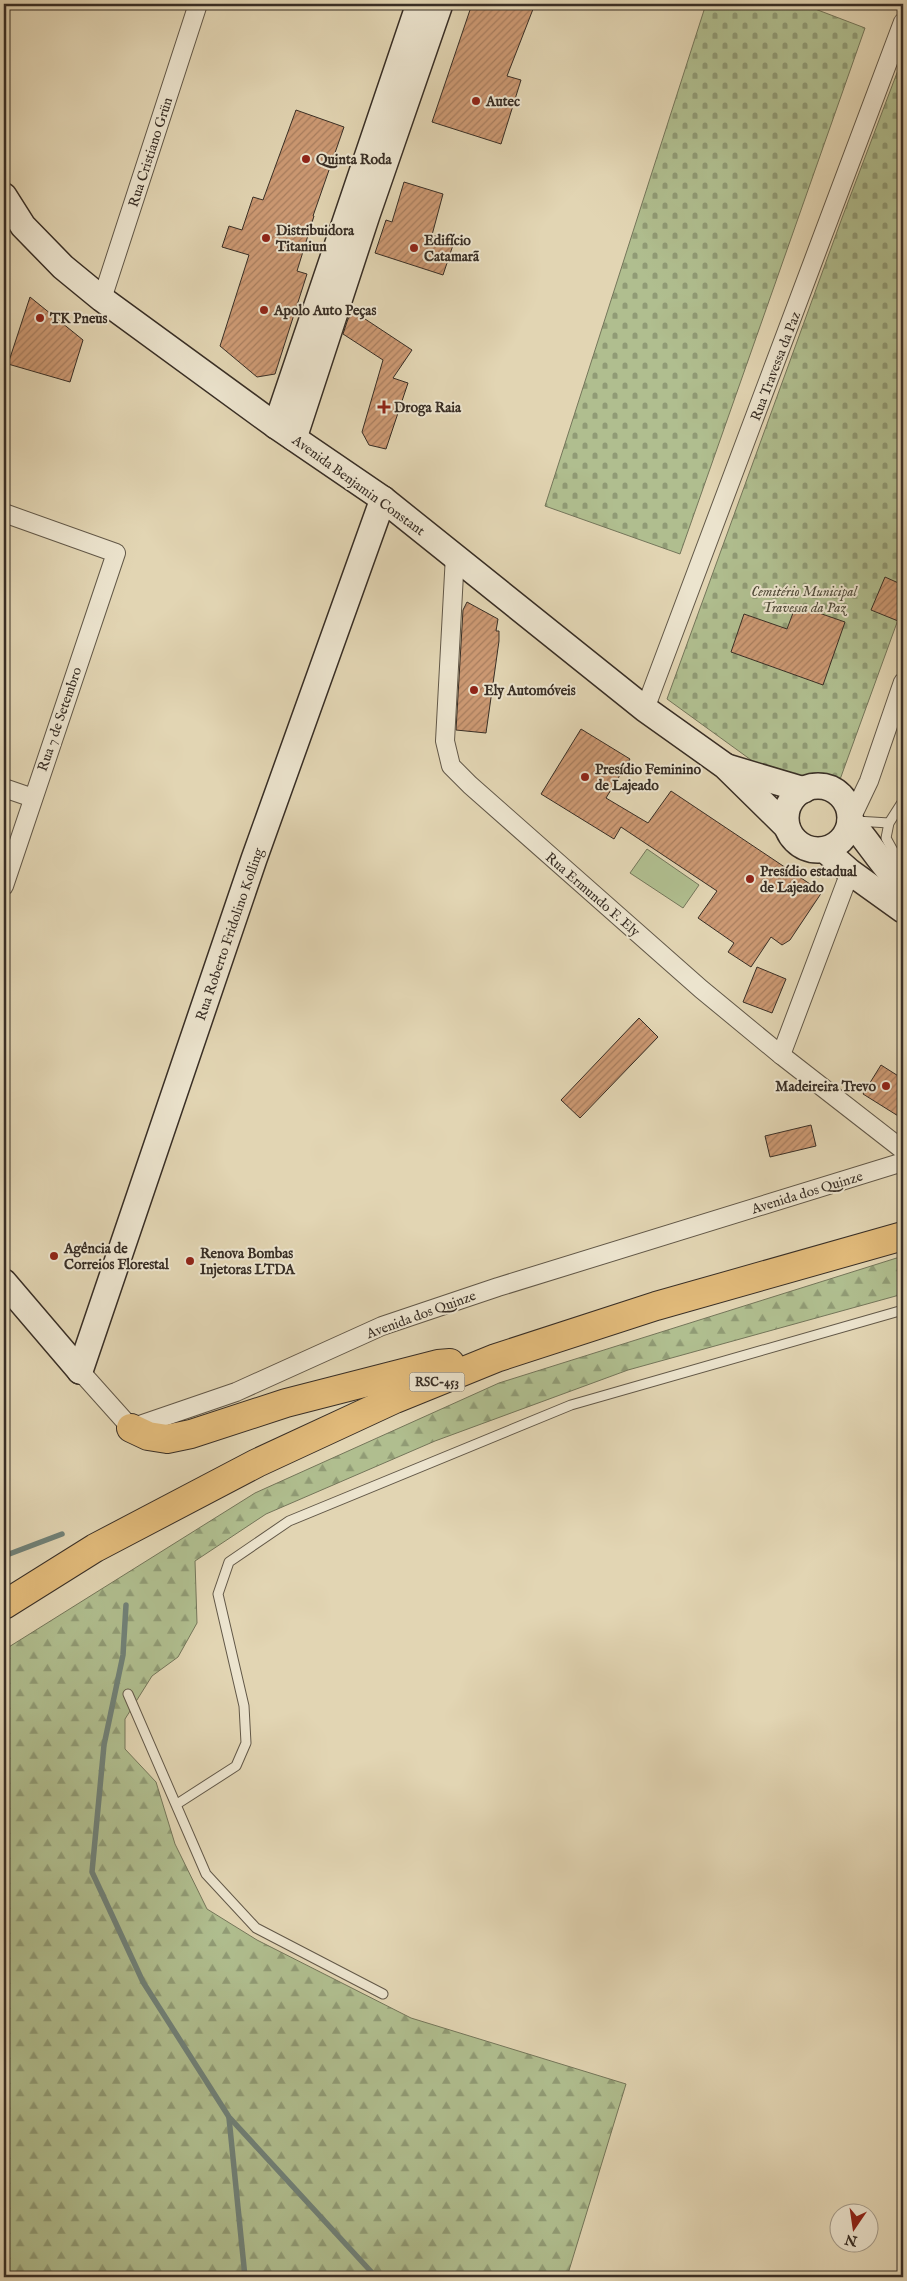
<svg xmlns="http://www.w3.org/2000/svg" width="907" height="2281" font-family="'IM FELL English',serif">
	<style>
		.forest { fill: url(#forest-firs); stroke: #74765a }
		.cemetery { fill: url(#cemetery-stones); stroke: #74765a }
		.green { fill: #b0be8f; stroke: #74765a }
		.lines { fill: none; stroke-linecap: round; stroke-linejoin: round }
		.stream { stroke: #708178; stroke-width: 5.5 }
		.building { fill: url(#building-hatch); stroke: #382e25 }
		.lane-casing { stroke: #625848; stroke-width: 11 }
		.street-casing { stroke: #625848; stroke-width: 20 }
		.secondary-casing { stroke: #382e25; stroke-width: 28 }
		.highway-casing { stroke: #382e25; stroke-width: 30 }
		.lane { stroke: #ece4ce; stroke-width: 9 }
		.street { stroke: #ece4ce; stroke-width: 18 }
		.secondary { stroke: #ece4ce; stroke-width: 25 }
		.highway { stroke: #e1ba7a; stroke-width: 28 }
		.poi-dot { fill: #8f2418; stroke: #ece4ce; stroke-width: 2 }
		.labels { text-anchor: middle; stroke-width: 4; stroke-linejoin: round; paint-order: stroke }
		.shield { fill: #ece4ce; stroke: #6e6558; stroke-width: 1 }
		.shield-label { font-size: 12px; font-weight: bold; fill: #382e25 }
		.poi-label { font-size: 14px; font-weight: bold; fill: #382e25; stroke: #ece4ce; text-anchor: start }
		.street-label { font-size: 14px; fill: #382e25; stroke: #ece4ce }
		.park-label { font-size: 14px; font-style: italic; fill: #504b3a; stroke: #ece4ce }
	</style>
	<defs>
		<pattern id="forest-firs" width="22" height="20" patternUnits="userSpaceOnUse" patternTransform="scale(1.25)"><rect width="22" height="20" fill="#b0be8f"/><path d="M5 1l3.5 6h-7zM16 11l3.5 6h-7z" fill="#909b75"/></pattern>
		<pattern id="cemetery-stones" width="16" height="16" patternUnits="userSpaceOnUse" patternTransform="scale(1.25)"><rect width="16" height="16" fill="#b0be8f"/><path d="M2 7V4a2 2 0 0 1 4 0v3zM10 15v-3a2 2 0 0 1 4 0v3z" fill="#909b75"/></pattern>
		<pattern id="building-hatch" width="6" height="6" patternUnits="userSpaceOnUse" patternTransform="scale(1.25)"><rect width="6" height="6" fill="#cc9973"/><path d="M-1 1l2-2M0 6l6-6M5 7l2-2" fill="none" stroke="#a77d5e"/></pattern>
	</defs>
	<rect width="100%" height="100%" fill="#e2d5b3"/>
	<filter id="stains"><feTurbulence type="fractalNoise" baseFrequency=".004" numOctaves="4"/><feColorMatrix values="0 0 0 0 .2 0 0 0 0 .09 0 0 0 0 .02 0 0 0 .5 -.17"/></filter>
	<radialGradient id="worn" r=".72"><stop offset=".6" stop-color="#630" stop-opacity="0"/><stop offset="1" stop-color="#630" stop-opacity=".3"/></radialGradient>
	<path class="forest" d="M903 1256V1294L628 1370 435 1441 266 1514 195 1561 197 1623 178 1657 152 1676 125 1719V1749L156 1782 175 1844 207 1909 257 1940 411 2018 626 2084 567 2277H4V1650L255 1493 499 1383Z"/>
	<g class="cemetery">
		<path d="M706 4H802L865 28 680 554 545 506Z"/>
		<path d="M903 57V606L838 785 758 765 667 699 842 218Z"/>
	</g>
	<path class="green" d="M647 849 699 885 683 908 630 873Z"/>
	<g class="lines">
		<g class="stream">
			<path d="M4 1556 62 1534"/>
			<path d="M126 1605 123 1655 104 1745 92 1872 143 1982 229 2117 376 2277"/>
			<path d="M229 2118 245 2277"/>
		</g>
	</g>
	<g class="building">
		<path d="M472 4H535L507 76 521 80 501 144 432 122Z"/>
		<path d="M296 110 344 127 313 216H314L297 271 307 274 275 374 257 377 220 346 249 255 222 247 229 226 242 230 253 197 263 200Z"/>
		<path d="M404 182 443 194 432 235 454 242 443 275 375 253 386 220 392 222Z"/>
		<path d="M30 297 83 340 70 382 8 364Z"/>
		<path d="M353 311 412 350 393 378 408 383 386 449 369 445 362 432 383 360 343 334 348 319Z"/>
		<path d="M885 577 903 585V623L871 610Z"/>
		<path d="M467 602 498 619 496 631H499V641L486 733 456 730 463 610Z"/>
		<path d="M796 605 845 622 823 685 731 652 744 614 787 629Z"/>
		<path d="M581 729 630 759 606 798 648 823 671 791 822 892 790 940 782 945 771 937 751 967 728 952 734 943 698 918 717 891 621 827 614 839 541 794Z"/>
		<path d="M757 967 786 979 772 1013 743 1002Z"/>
		<path d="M639 1018 658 1037 580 1118 561 1100Z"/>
		<path d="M881 1065 903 1079V1119L863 1094Z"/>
		<path d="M811 1125 816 1146 770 1157 765 1136Z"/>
	</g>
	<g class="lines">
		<g class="lane-casing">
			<g id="lane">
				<path d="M856 821 889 823"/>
				<path d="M897 858 886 838 889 823 903 801"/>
				<path d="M128 1694 206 1874 256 1928 383 1994"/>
				<path d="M177 1804 236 1766 246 1743 244 1706 218 1594 229 1562 289 1521 571 1405 903 1310"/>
			</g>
		</g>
		<g class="street-casing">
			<g id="street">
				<path d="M102 299 198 4"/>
				<path d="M4 513 116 553 4 886"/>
				<path d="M455 555 445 741 451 766 470 785 701 989 781 1055 903 1150"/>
				<path d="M645 709 903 22"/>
				<path d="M4 788 33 798"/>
				<path d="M850 821 869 781 903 682"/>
				<path d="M781 1055 850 872"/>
				<path d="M80 1371 131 1428 236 1392 382 1326 498 1287 903 1162"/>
			</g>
		</g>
		<g class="secondary-casing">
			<g id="secondary">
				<path d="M4 196 23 226 63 267 102 299 276 426 383 499 645 709 725 766 787 827"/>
				<path d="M276 426 419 4"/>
				<path d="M294 438 367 215 440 4"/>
				<path d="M727 767 804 790"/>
				<circle cx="818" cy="818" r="32"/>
				<path d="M850 821C869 842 883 867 903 886"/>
				<path d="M825 850 850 872 903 910"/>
				<path d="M4 1282 80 1371"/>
				<path d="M80 1371 254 859 383 499"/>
			</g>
		</g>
		<g class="highway-casing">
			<g id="highway">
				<path d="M131 1428 148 1436 167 1439 191 1434 286 1403 438 1364 450 1363"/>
				<path d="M4 1605 95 1548 257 1463 395 1399 496 1358 656 1306 903 1236"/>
			</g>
		</g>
		<use href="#lane" class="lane"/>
		<use href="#street" class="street"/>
		<use href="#secondary" class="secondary"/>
		<use href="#highway" class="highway"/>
	</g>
	<g class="poi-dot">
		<circle cx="476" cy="101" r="5"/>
		<circle cx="306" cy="159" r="5"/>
		<circle cx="266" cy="238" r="5"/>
		<circle cx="414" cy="248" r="5"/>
		<circle cx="264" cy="310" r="5"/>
		<circle cx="40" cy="318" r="5"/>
		<path d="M381.5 399.5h5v5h5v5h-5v5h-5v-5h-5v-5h5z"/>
		<circle cx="474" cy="690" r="5"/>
		<circle cx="585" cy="777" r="5"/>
		<circle cx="750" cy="879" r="5"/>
		<circle cx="886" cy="1086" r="5"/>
		<circle cx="54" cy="1256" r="5"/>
		<circle cx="190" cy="1261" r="5"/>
	</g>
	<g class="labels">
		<rect class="shield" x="409.5" y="1372.5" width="55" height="19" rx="4"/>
		<g class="shield-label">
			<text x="437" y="1386">RSC-453</text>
		</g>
		<g class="poi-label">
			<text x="486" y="106">Autec</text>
			<text x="316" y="164">Quinta Roda</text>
			<text x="276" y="235">Distribuidora<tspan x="276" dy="16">Titaniun</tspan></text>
			<text x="424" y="245">Edifício<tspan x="424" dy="16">Catamarã</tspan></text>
			<text x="274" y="315">Apolo Auto Peças</text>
			<text x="50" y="323">TK Pneus</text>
			<text x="394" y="412">Droga Raia</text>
			<text x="484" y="695">Ely Automóveis</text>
			<text x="595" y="774">Presídio Feminino<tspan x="595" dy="16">de Lajeado</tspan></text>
			<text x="760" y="876">Presídio estadual<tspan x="760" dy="16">de Lajeado</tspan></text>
			<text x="876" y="1091" text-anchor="end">Madeireira Trevo</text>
			<text x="64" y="1253">Agência de<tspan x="64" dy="16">Correios Florestal</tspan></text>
			<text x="200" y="1258">Renova Bombas<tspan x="200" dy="16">Injetoras LTDA</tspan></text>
		</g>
		<g class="street-label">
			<text transform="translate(150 152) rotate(-72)" y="5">Rua Cristiano Grün</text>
			<text transform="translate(775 366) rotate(-69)" y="5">Rua Travessa da Paz</text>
			<text transform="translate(359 485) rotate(36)" y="5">Avenida Benjamin Constant</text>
			<text transform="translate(59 719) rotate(-71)" y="5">Rua 7 de Setembro</text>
			<text transform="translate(593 894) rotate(41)" y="5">Rua Ermundo F. Ely</text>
			<text transform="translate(229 934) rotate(-71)" y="5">Rua Roberto Fridolino Kolling</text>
			<text transform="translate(807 1192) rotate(-17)" y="5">Avenida dos Quinze</text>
			<text transform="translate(421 1314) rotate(-20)" y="5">Avenida dos Quinze</text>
		</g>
		<g class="park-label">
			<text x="804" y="596">Cemitério Municipal<tspan x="804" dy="16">Travessa da Paz</tspan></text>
		</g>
	</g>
	<rect width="907" height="2281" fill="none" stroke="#e2d5b3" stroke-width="20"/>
	<rect x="5" y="5" width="897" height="2271" fill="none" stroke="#382e25" stroke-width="2.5"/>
	<rect x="10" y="10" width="887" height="2261" fill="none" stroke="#382e25"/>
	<g transform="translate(854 2228) rotate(193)"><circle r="24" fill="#ece4ce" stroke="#a49b8a"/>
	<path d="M0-4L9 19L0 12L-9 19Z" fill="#8f2418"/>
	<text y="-8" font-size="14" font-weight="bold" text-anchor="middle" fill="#382e25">N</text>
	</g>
	<rect width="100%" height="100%" filter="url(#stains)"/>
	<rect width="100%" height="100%" fill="url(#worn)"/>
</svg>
